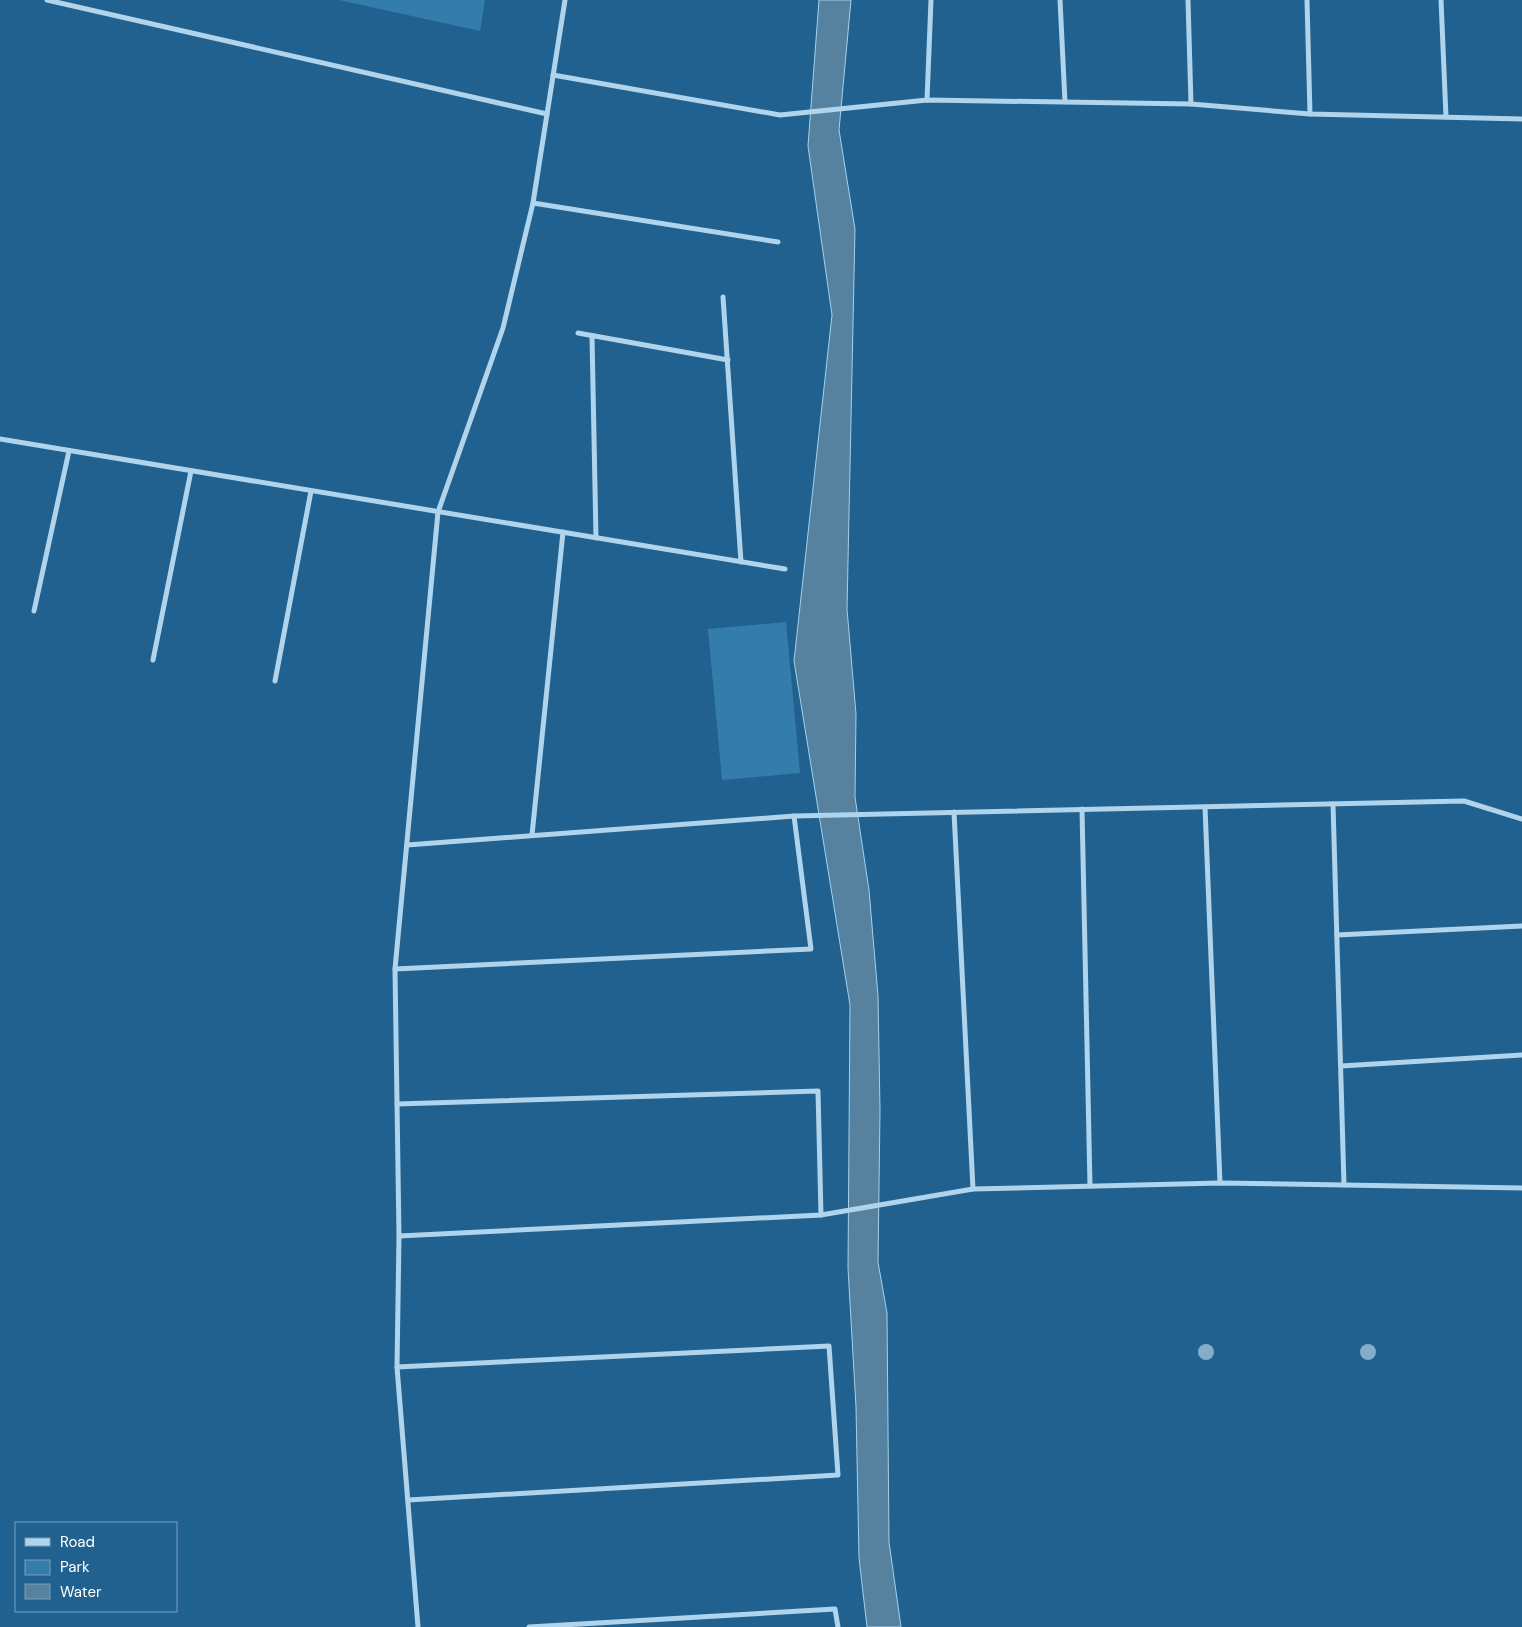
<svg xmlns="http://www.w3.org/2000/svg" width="1522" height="1627" font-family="'DM Sans',sans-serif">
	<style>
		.green { fill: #347cac }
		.water { fill: #5682a0; stroke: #a4d1ed }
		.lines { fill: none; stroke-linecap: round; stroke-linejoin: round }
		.street { stroke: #b0d4ec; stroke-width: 5 }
		.tree { fill: #84adc9 }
	</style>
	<rect width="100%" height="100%" fill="#21618f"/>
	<g class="green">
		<path d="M339 0H485L480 31Z"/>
		<path d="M786 622 800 773 722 780 708 629Z"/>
	</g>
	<path class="water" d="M819 0H851L839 130 855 229 847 609 856 714 855 797 869 890 878 996 880 1110 878 1262 887 1313 889 1542 901 1627H867L859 1558 856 1407 848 1268 850 1005 794 661 832 315 808 146Z"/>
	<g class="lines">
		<g class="street">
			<path d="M47 0 547 114"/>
			<path d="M1060 0 1065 102"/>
			<path d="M1188 0 1191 104"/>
			<path d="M1307 0 1310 114"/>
			<path d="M1441 0 1446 117"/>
			<path d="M553 75 780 115 927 100 1191 104 1310 114 1522 119"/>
			<path d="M927 100 931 0"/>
			<path d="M533 203 778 242"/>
			<path d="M723 297 741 562"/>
			<path d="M578 333 728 360"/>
			<path d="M592 336 596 538"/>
			<path d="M0 439 785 569"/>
			<path d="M34 611 69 451"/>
			<path d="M153 660 191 471"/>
			<path d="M275 681 311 491"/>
			<path d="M1333 804 1344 1185"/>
			<path d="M1205 807 1220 1183"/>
			<path d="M1082 809 1090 1186"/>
			<path d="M954 812 973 1189"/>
			<path d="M794 816 1464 801 1522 819"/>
			<path d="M532 835 563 532"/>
			<path d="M1337 935 1522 926"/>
			<path d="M395 969 811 949 794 816 407 845"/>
			<path d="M1341 1066 1522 1055"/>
			<path d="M397 1104 818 1091 821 1215 399 1236"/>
			<path d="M821 1215 973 1189 1220 1183 1522 1188"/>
			<path d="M397 1367 829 1346 838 1475 408 1500"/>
			<path d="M418 1627 397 1367 399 1236 395 969 438 512 503 328 533 203 565 0"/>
			<path d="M529 1627 835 1609 838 1627"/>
		</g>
	</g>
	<g class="tree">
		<circle cx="1206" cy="1352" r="8"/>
		<circle cx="1368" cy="1352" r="8"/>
	</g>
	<rect x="15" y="1522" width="162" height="90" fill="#21618f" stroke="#7aa0bc"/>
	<rect x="25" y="1538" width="25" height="8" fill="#b0d4ec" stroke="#7aa0bc"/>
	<text x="60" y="1547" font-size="15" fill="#ffffff">Road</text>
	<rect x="25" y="1560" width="25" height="15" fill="#347cac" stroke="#7aa0bc"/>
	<text x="60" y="1572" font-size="15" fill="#ffffff">Park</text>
	<rect x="25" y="1584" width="25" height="15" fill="#5682a0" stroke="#7aa0bc"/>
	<text x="60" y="1597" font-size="15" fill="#ffffff">Water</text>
</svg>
